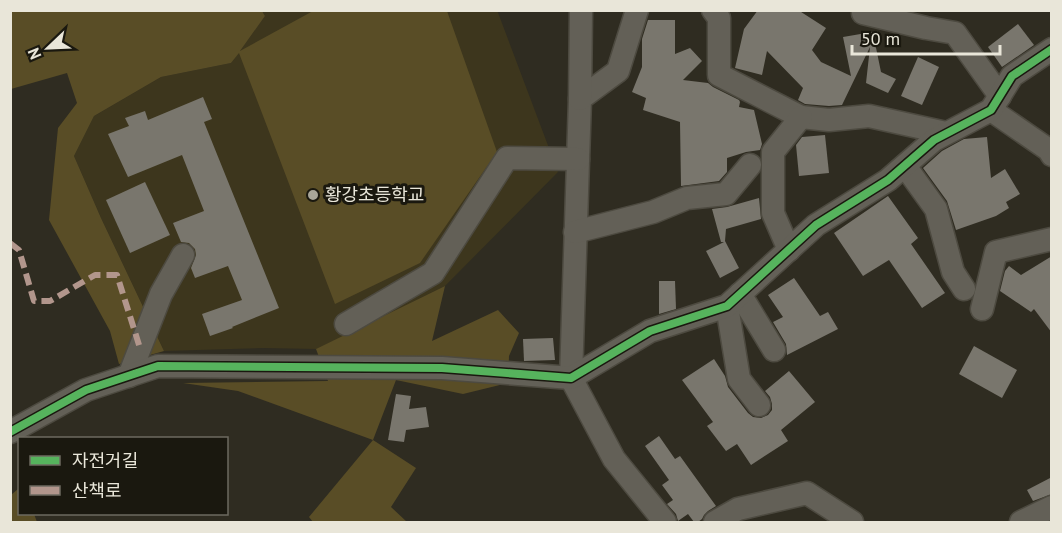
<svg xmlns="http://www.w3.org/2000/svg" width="1062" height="533" font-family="'PT Sans','Noto Sans KR',sans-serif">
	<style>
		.built { fill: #3d361d }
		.green { fill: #594d26 }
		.building { fill: #79766d }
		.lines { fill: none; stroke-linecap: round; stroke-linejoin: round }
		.minor-casing { stroke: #4d4a40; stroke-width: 25 }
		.minor { stroke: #636057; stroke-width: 22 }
		.quiet { stroke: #b2968c; stroke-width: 6; stroke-dasharray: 12 6; stroke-linecap: butt }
		.cycleway-casing { stroke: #1a180f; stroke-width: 11 }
		.cycleway { stroke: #56b35d; stroke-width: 8 }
		.poi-dot { fill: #a8a599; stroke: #1a180f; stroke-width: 2 }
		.labels { text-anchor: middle; stroke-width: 6; stroke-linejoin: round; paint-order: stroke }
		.poi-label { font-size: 18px; fill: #e9e6d9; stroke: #1a180f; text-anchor: start }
	</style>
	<rect width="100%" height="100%" fill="#2f2c21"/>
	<path class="built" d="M497 10 558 172 445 286 317 349 263 348 164 351 101 218 74 156 94 116 161 77 231 63 265 16 262 11Z"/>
	<g class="green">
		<path d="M11 11H262L265 16 240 51 313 11H447L497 152 420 263 335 304 239 53 231 63 161 77 94 116 74 156 101 218 164 351 119 364 110 331 49 220 58 128 77 103 67 73 11 89Z"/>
		<path d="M445 286 432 341 498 310 519 333 509 356 508 383 463 394 396 380 373 440 416 468 391 507 407 522H313L309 517 373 440 238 391 183 383 328 381 316 349Z"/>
		<path d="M19 482 20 514H34L37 522H11V495L18 489Z"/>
	</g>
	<g class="building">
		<path d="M758 10H798L826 28 812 50 821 62 851 76 843 37 878 31 874 38 881 72 896 79 888 93 866 83 870 47 842 105 829 106 805 104 798 100 803 88 767 51 762 75 735 68 744 29Z"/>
		<path d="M648 20H675V54L690 48 702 61 683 80 708 83 713 87 739 100 740 102 739 107 754 110 762 144 760 150 746 152 727 158V172L719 181 681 186 680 122 643 110 646 98 632 92 642 67V39Z"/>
		<path d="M1018 24 1034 45 1002 67 988 47Z"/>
		<path d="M918 57 939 67 922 105 901 96Z"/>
		<path d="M203 97 212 119 204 122 279 308 232 327 233 328 210 336 202 314 242 300 228 266 195 278 191 268 196 255 195 249 189 243 181 242 173 223 204 211 182 155 128 177 108 134 129 126 125 118 145 111 148 120Z"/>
		<path d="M825 135 829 173 799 176 796 145 802 137Z"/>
		<path d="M987 137 991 178 1005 169 1020 194 1006 202 1009 208 996 216 956 230 947 201 923 168 942 151 964 139Z"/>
		<path d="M145 182 170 235 130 253 106 200Z"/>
		<path d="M888 196 918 238 911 244 945 293 922 308 889 260 863 276 834 233Z"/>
		<path d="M759 198 761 219 726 229 725 241 739 268 720 278 706 251 724 242H721L712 209 727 207Z"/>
		<path d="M1052 256V333L1034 309 1031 312 1000 291 1005 271 1009 266 1021 275Z"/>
		<path d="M794 278 820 316 828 312 838 329 787 355 786 344 773 322 783 317 768 295Z"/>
		<path d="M659 281H675L676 309 659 314Z"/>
		<path d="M553 338 555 360 524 361 523 339Z"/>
		<path d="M974 346 1017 370 1002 398 959 374Z"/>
		<path d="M714 359 725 376 728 387 748 413 753 417 761 418 768 415 772 410V404L770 397 765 391 789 371 815 402 781 430 788 441 751 465 737 444 726 451 707 426 713 422 682 380Z"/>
		<path d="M396 394 411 396 409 409 426 407 429 427 406 430 404 442 388 440Z"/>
		<path d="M659 436 675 459 680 456 716 506 708 511 704 515 702 519 698 522H694L688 514 678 521 676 514 667 504 673 500 662 485 669 480 645 446Z"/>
		<path d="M1052 477V494L1033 501 1027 490Z"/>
	</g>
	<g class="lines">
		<g class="minor-casing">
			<g id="minor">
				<path d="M637 10 618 71 580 99 571 378 614 459 665 522"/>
				<path d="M713 10 719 18V75L801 117 829 120 869 116 946 133"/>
				<path d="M863 13 926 28 955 33 1000 96"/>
				<path d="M580 99 581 10"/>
				<path d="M991 110 1049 150 1052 155"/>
				<path d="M905 166 936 209 953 272 964 289"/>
				<path d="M575 232 653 212 687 198 726 194 750 165"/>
				<path d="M789 250 773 213V152L801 117"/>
				<path d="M740 294 774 350"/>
				<path d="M727 306 739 379 759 405"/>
				<path d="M982 309 996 252 1052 239"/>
				<path d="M346 324 433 273 507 158 578 159"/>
				<path d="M129 376 161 294 183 255"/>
				<path d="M10 432 86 390 158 366 442 368 571 378 650 331 727 306 816 225 888 180 934 140 991 110 1012 76 1052 49"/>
				<path d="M715 522 738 509 807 493 852 522"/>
				<path d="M1021 522 1052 507"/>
			</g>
		</g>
		<use href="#minor" class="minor"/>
		<path class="quiet" d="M10 243 19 250 34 301H50L95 275H117L140 348"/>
		<g class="cycleway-casing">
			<path id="cycleway" d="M10 432 86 390 158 366 442 368 571 378 650 331 727 306 816 225 888 180 934 140 991 110 1012 76 1052 49"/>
		</g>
		<use href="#cycleway" class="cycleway"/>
	</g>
	<circle class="poi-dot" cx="313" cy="195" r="6"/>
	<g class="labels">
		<g class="poi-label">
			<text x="325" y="201">황강초등학교</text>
		</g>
	</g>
	<rect width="1062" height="533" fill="none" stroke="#e9e6d9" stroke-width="24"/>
	<rect x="18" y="437" width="210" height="78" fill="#1a180f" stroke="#6d6a60" stroke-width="1.5"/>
	<rect x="30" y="456" width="30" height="9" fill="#56b35d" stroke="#6d6a60" stroke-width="1.5"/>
	<text x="72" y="467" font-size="18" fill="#e9e6d9">자전거길</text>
	<rect x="30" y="486" width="30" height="9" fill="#b2968c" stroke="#6d6a60" stroke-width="1.5"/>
	<text x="72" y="497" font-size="18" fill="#e9e6d9">산책로</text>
	<g transform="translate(48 48) rotate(247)" stroke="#1a180f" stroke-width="4.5" paint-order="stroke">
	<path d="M0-4.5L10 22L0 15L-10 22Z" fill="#e9e6d9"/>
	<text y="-9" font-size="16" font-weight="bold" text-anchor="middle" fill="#e9e6d9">N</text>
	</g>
	<path d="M852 45v9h148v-9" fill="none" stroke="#e9e6d9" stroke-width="3"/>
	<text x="861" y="45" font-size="18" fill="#e9e6d9" stroke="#1a180f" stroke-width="4.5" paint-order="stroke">50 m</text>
</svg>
